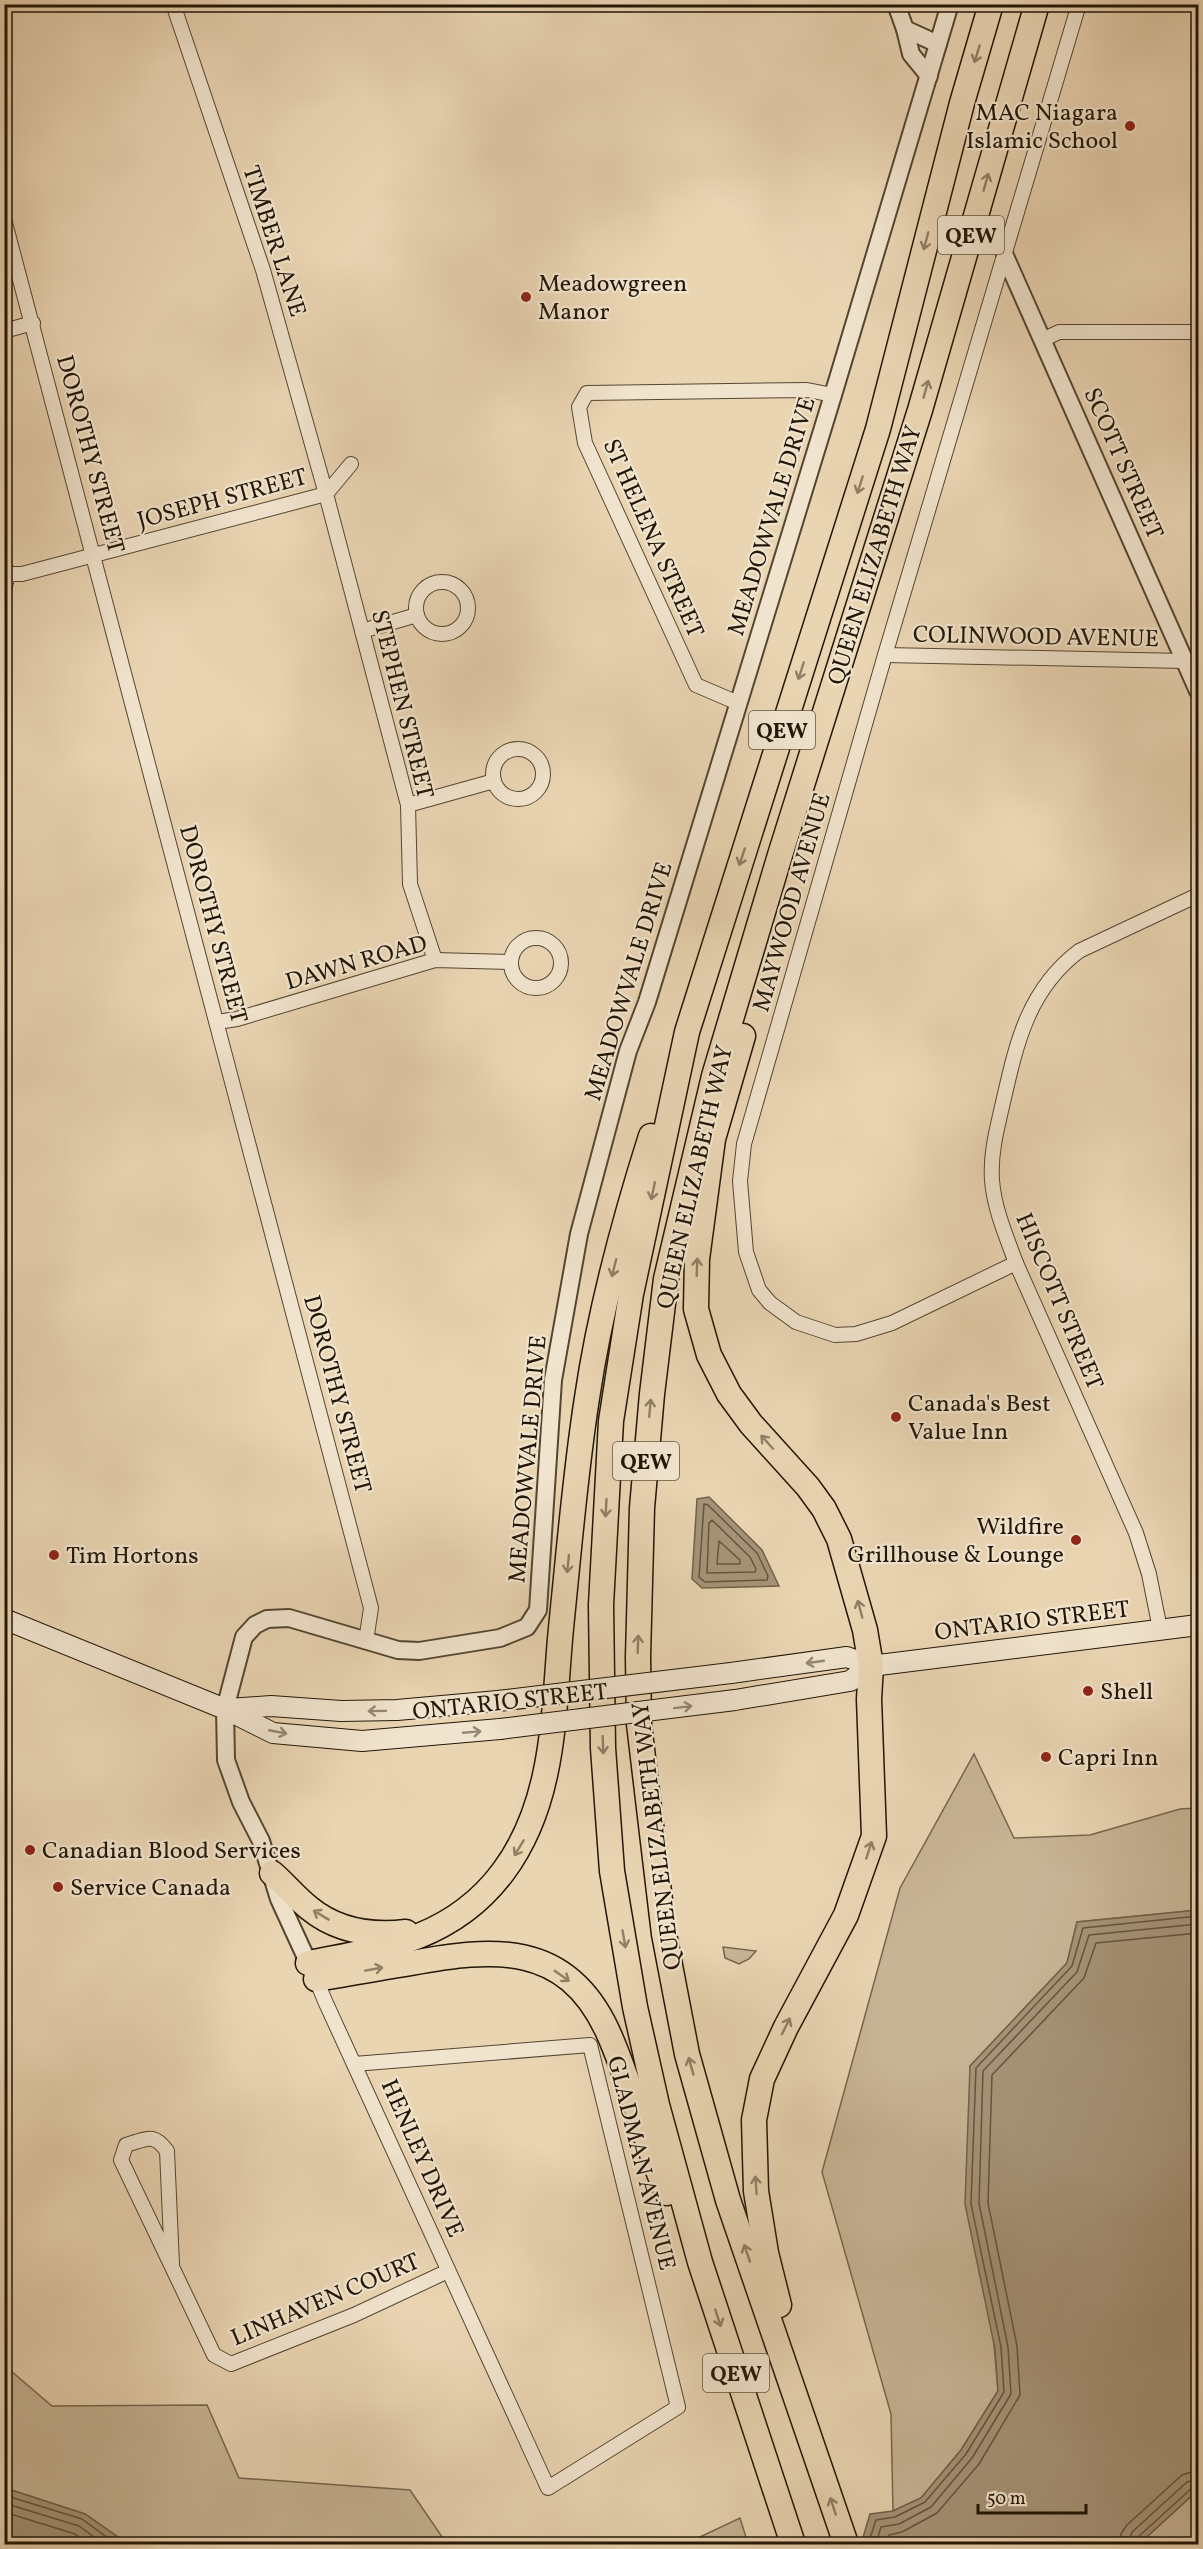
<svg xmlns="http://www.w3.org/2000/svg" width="1203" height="2549" font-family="Vollkorn,serif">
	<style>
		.green { fill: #c8b596; stroke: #75664e; stroke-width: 1.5 }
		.water { fill: #a69478; stroke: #71624a; stroke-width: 1.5 }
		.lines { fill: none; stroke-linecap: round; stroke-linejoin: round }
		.shore { stroke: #64553f; stroke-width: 1.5 }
		.minor-casing { stroke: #544631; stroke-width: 16 }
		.tertiary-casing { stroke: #544631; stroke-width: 20 }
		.secondary-casing { stroke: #221606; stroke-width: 22 }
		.motorway-casing { stroke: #221606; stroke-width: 27 }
		.minor { stroke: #f1e4ce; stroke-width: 14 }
		.tertiary { stroke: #f1e4ce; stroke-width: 16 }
		.secondary { stroke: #f1e4ce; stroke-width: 20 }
		.motorway { stroke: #ead5b3; stroke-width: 24 }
		.secondary-bridge-casing { stroke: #221606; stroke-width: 22; stroke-linecap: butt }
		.secondary-bridge { stroke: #f1e4ce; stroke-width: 20 }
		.oneway { stroke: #907f65 }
		.oneway2 { stroke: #948774 }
		.poi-dot { fill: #8f2418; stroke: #f1e4ce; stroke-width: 2 }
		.labels { text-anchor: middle; stroke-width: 4.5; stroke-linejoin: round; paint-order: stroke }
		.shield { fill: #f1e4ce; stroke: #605442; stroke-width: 1.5 }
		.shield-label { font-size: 22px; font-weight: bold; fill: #221606 }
		.poi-label { font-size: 24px; fill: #221606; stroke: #f1e4ce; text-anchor: start }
		.street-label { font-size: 24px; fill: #221606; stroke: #f1e4ce }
	</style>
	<rect width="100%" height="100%" fill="#ead5b3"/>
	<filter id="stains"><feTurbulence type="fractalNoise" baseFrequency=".00333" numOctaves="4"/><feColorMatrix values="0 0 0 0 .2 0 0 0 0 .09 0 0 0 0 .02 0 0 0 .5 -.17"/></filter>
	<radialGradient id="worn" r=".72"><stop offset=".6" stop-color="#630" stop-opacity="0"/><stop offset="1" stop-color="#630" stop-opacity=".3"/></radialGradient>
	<g class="green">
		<path d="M974 1754 1014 1838 1090 1835 1180 1809 1198 1808V1910L1077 1922 1067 1963 970 2066 998 2391 961 2450 921 2498 893 2511 891 2414 822 2172 900 1888Z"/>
		<path d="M723 1947 756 1951 749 1959 739 1964 725 1958Z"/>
		<path d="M4 2365 52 2406 207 2405 239 2478 410 2490 447 2544H128L85 2514 5 2488Z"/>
		<path d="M1198 2490V2544H1139L1197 2491Z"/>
		<path d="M740 2518 748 2544H685Z"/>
	</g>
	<g class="water">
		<path d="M709 1497 762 1550 779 1586 702 1588 692 1579 697 1499Z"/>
		<path d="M1198 1910V2490L1139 2544H861L870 2514 893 2511 921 2498 961 2450 998 2391 995 2349 965 2204 970 2066 1067 1963 1077 1922Z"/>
		<path d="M5 2488 85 2514 128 2544H5Z"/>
	</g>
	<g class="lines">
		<g class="shore">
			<path d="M704 1504 708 1505 757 1553 768 1576 767 1580 705 1582 699 1577Z"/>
			<path d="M712 1520 750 1557 756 1569 755 1572 707 1573 709 1523Z"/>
			<path d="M719 1541 740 1560V1564H717Z"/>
			<path d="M4 2495 82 2519 116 2544"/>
			<path d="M4 2503 79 2526 104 2544"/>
			<path d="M4 2512 75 2534 89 2544"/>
			<path d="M868 2544 876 2520 895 2517 925 2502 966 2454 1004 2392 1001 2347 971 2204 976 2068 1072 1966 1083 1928 1198 1916"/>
			<path d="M876 2544 881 2527 899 2524 931 2507 972 2458 1011 2394 1008 2347 979 2203 983 2071 1077 1972 1089 1935 1198 1924"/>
			<path d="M885 2544 889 2535 902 2532 937 2513 979 2464 1020 2395 1017 2346 988 2203 992 2075 1084 1978 1096 1943 1198 1933"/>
			<path d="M1119 2544 1121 2534 1127 2525 1182 2475 1198 2470"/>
			<path d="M1128 2544 1132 2532 1187 2482 1198 2479"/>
			<path d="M1136 2544 1138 2537 1192 2488 1198 2486"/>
		</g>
		<g class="minor-casing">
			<g id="minor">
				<path d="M173 4 263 270 326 494 408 805 410 884 435 960"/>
				<path d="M4 219 371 1608 366 1641"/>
				<path d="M4 331 33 323"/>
				<path d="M1042 340 1059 332H1198"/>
				<path d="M326 494 351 464"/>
				<path d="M4 564 8 574 4 590"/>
				<path d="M8 574H22L326 494"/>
				<circle cx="442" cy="608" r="26"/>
				<path d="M362 631 417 615"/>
				<path d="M885 655 1185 661"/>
				<path d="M738 703 696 685 585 443 579 407 587 393 807 390 833 395"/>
				<circle cx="518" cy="774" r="25"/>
				<path d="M408 805 494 781"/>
				<circle cx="536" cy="963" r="25"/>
				<path d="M217 1022 237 1019 435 960 510 962"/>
				<path d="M1016 1263 892 1323 856 1334 835 1335 796 1322 770 1303 759 1290 746 1252 740 1181 744 1144 885 655 1079 4"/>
				<path d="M1160 1629 1149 1574 1136 1533 1016 1263C1006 1236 994 1208 992 1180 990 1152 998 1125 1004 1098 1017 1041 1029 989 1079 951L1198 895"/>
				<path d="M316 1979 325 2001 548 2488 678 2407 590 2045 354 2064"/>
				<path d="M172 2264 167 2151C153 2132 147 2139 126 2145L121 2160 214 2355 231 2364 354 2315 448 2271"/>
			</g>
		</g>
		<g class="tertiary-casing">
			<g id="tertiary">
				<path d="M896 4 905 29 938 44"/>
				<path d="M905 29 911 54 929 76"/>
				<path d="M1005 256 1198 691"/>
				<path d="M313 1973 279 1899 261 1841 241 1802 226 1760 225 1709 244 1637 255 1625 267 1619 289 1618 398 1650 419 1651 500 1638 527 1627 538 1610 553 1380 579 1234 628 1051 647 1002 833 395 950 4"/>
			</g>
		</g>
		<g class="secondary-casing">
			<g id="secondary">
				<path d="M4 1619 225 1709 273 1733 362 1741 500 1729"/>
				<path d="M731 1673 847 1657 871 1666"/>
				<path d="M735 1700 850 1681 871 1666 1198 1625"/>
				<path d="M228 1709 271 1706 341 1711 397 1710 498 1701"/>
			</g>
		</g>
		<g class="motorway-casing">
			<g id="motorway">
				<path d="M743 1036 713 1139 697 1259 696 1309 709 1355 729 1394 751 1424 808 1487 824 1509 839 1539 865 1630 871 1666 869 1699 874 1836 846 1915 786 2027 762 2079 754 2120 756 2191 766 2253 779 2305"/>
				<path d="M272 1873C285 1884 296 1898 309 1908 337 1931 372 1936 406 1932"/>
				<path d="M308 1963C384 1949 453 1939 503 1872 556 1801 553 1712 561 1628 569 1551 575 1474 587 1398 600 1309 624 1221 651 1136"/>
				<path d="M316 1979C348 1974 379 1968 411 1963 493 1948 565 1941 607 2030 631 2082 644 2140 667 2193"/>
				<path d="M793 2544 700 2262 657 2105 635 2007 612 1871 603 1748 601 1605 611 1421 631 1294 687 1032 878 429 962 103 991 4"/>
				<path d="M846 2544 728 2200 687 2054 664 1934 639 1724 638 1657 642 1508 652 1394 666 1279 714 1076 780 855 920 410 1037 4"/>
			</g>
		</g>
		<use href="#minor" class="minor"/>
		<use href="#tertiary" class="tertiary"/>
		<use href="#secondary" class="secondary"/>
		<use href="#motorway" class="motorway"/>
		<g class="secondary-bridge-casing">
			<g id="secondary-bridge">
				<path d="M498 1701 731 1673"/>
				<path d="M500 1729 735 1700"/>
			</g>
		</g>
		<use href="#secondary-bridge" class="secondary-bridge"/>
	</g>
	<defs><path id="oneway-shaft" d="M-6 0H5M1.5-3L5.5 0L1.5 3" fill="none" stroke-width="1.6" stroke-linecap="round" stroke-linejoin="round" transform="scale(1.5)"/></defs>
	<g class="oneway">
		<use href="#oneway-shaft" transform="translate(977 54) rotate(107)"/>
		<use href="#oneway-shaft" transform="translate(986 182) rotate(-74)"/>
		<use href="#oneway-shaft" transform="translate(926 241) rotate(105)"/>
		<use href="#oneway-shaft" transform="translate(926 389) rotate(-74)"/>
		<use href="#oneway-shaft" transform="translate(860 485) rotate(108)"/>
		<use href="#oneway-shaft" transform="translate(801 671) rotate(108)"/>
		<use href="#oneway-shaft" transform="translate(742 857) rotate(108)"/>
		<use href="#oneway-shaft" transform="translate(653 1191) rotate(102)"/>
		<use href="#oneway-shaft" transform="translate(697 1267) rotate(-88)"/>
		<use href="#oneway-shaft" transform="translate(614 1268) rotate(104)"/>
		<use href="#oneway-shaft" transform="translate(650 1408) rotate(-85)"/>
		<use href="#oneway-shaft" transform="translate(767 1442) rotate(-132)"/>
		<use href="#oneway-shaft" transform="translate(606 1508) rotate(93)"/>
		<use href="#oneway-shaft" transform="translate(568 1564) rotate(96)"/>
		<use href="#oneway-shaft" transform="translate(860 1609) rotate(-105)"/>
		<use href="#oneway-shaft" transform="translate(638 1644) rotate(-88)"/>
		<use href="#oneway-shaft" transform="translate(603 1745) rotate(88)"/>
		<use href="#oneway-shaft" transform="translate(519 1848) rotate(121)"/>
		<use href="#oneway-shaft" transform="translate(869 1850) rotate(-72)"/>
		<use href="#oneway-shaft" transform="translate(321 1915) rotate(-149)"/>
		<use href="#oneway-shaft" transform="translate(624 1939) rotate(80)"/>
		<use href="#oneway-shaft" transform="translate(374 1969) rotate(-10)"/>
		<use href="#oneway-shaft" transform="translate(562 1976) rotate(35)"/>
		<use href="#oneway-shaft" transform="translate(786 2026) rotate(-64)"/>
		<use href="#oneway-shaft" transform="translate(691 2066) rotate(-106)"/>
		<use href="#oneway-shaft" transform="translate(756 2185) rotate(-94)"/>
		<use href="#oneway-shaft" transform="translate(747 2253) rotate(-109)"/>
		<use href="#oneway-shaft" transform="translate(718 2318) rotate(72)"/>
		<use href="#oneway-shaft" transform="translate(833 2506) rotate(-108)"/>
	</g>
	<g class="oneway2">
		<use href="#oneway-shaft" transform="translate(815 1662) rotate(172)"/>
		<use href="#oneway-shaft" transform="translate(683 1707) rotate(-7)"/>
		<use href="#oneway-shaft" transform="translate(377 1711) rotate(179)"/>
		<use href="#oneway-shaft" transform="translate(278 1732) rotate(11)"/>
		<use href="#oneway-shaft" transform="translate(472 1732) rotate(-5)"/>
	</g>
	<g class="poi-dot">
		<circle cx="1130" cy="126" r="6"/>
		<circle cx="526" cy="297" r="6"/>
		<circle cx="896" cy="1417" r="6"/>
		<circle cx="1076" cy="1540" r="6"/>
		<circle cx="54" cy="1555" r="6"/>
		<circle cx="1088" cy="1691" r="6"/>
		<circle cx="1046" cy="1757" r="6"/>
		<circle cx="30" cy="1850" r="6"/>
		<circle cx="58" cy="1887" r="6"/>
	</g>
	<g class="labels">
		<g class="shield">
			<rect x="938" y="216" width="66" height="38" rx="4.5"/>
			<rect x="749" y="711" width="66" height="38" rx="4.5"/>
			<rect x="613" y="1442" width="66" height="38" rx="4.5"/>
			<rect x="703" y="2354" width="66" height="38" rx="4.5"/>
		</g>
		<g class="shield-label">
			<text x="971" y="243">QEW</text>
			<text x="782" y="738">QEW</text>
			<text x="646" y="1469">QEW</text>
			<text x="736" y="2381">QEW</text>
		</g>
		<g class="poi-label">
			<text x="1118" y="120" text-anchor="end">MAC Niagara<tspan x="1118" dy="28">Islamic School</tspan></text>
			<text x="538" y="291">Meadowgreen<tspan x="538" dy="28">Manor</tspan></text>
			<text x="908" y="1411">Canada's Best<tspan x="908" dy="28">Value Inn</tspan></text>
			<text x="1064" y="1534" text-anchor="end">Wildfire<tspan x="1064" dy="28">Grillhouse &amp; Lounge</tspan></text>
			<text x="66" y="1563">Tim Hortons</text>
			<text x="1100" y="1699">Shell</text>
			<text x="1058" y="1765">Capri Inn</text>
			<text x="42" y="1858">Canadian Blood Services</text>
			<text x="70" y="1895">Service Canada</text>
		</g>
		<g class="street-label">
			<text transform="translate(275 241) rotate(72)" y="8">TIMBER LANE</text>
			<text transform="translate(91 454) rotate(75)" y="8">DOROTHY STREET</text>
			<text transform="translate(1124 463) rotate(66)" y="8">SCOTT STREET</text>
			<text transform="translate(222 498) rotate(-15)" y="8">JOSEPH STREET</text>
			<text transform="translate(771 516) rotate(-73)" y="8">MEADOWVALE DRIVE</text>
			<text transform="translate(654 538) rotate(66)" y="8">ST HELENA STREET</text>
			<text transform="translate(874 555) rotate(-73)" y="8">QUEEN ELIZABETH WAY</text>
			<text transform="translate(1036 636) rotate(1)" y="8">COLINWOOD AVENUE</text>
			<text transform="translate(403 704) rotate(76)" y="8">STEPHEN STREET</text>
			<text transform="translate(791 902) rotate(-74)" y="8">MAYWOOD AVENUE</text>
			<text transform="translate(214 924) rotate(75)" y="8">DOROTHY STREET</text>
			<text transform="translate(356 962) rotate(-16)" y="8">DAWN ROAD</text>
			<text transform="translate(628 981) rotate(-73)" y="8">MEADOWVALE DRIVE</text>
			<text transform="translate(694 1177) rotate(-77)" y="8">QUEEN ELIZABETH WAY</text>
			<text transform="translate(1060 1301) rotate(67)" y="8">HISCOTT STREET</text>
			<text transform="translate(338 1394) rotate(75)" y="8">DOROTHY STREET</text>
			<text transform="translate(527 1459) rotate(-85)" y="8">MEADOWVALE DRIVE</text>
			<text transform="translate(1032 1620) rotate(-7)" y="8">ONTARIO STREET</text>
			<text transform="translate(510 1701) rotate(-6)" y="8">ONTARIO STREET</text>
			<text transform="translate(656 1836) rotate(-97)" y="8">QUEEN ELIZABETH WAY</text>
			<text transform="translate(423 2158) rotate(66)" y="8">HENLEY DRIVE</text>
			<text transform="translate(642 2163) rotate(76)" y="8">GLADMAN AVENUE</text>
			<text transform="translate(325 2299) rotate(-23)" y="8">LINHAVEN COURT</text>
		</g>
	</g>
	<rect width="1203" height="2549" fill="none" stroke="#ead5b3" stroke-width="24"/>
	<rect x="6" y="6" width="1191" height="2537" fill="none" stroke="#221606" stroke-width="3"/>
	<rect x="12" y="12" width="1179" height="2525" fill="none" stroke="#221606" stroke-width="1.5"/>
	<path d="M978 2504v9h108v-9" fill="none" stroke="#221606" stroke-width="3"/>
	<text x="987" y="2504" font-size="18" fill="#221606" stroke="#f1e4ce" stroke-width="4.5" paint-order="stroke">50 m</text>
	<rect width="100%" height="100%" filter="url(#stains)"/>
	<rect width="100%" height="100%" fill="url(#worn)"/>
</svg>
